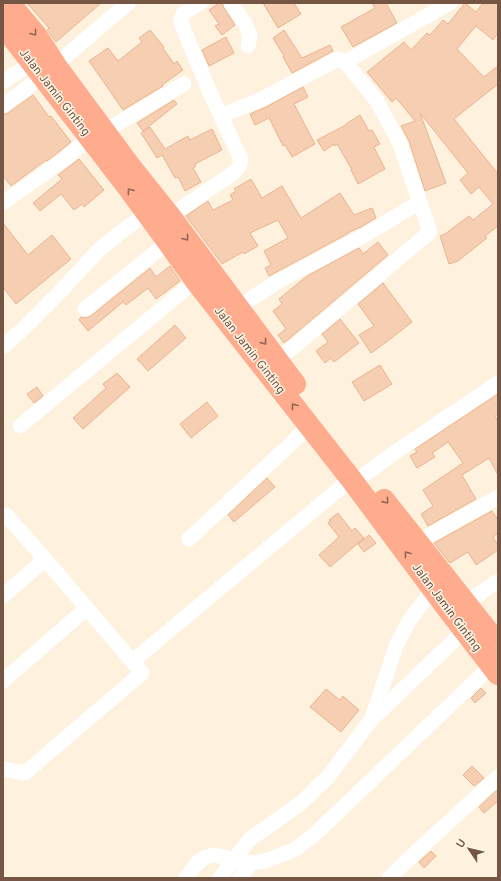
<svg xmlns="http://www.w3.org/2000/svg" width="501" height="881" font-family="Overpass,sans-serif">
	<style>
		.building { fill: #f6ceb2; stroke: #eab491 }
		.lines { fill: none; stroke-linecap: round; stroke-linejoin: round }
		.minor { stroke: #fff; stroke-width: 15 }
		.highway { stroke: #feac8d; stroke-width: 22 }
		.oneway { stroke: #906753 }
		.labels { text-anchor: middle; stroke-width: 3; stroke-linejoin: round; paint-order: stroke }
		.street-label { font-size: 12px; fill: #755644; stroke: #fff5e5 }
	</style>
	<rect width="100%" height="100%" fill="#fef1dd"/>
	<g class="building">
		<path d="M27 3H101L56 42 47 30 49 28Z"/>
		<path d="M219 3H222L224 8 235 25 222 35 215 26 219 24 209 10Z"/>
		<path d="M263 3H294L301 14 278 28Z"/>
		<path d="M372 3H386L397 23 353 47 341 27 375 8Z"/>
		<path d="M465 3 476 12 483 3H498V33L493 40 476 26 457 49 484 77 498 66V84L454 119 498 174V226L485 236 487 238 458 261 449 264 440 236 445 234 469 216 473 220 493 204 479 187 471 194 460 180 468 173 420 113 446 183 425 191 409 141 401 126 415 121 396 98 392 102 367 72 404 42 411 50 427 33 430 35 443 20 448 24Z"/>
		<path d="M150 30 164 47 163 48 174 64 177 61 183 70 162 85 163 86 123 110 89 61 108 48 118 61 142 42 139 38Z"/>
		<path d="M284 30 302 58 330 45 333 51 292 73 283 57 284 56 273 38Z"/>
		<path d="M226 37 234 53 209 66 202 50Z"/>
		<path d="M303 87 308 97 294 104 315 144 292 157 285 145 283 146 269 118 255 125 250 114 266 107Z"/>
		<path d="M33 95 49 117 51 116 71 142 60 151 47 161 46 160 11 186 3 176V115L8 113Z"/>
		<path d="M174 100 177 104 143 131 137 123Z"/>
		<path d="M360 115 369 131 372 130 380 144 374 147 385 169 358 184 351 170H352L337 144 334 146V144L324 151 317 140 346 125V124Z"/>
		<path d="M150 127 165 149 188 136 190 140 212 129 222 150 195 164 196 166 193 168 201 182 185 191 178 177 175 178 162 155 157 158 141 133Z"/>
		<path d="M79 159 104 190 84 207 82 204 74 210 61 194 40 211 33 203 62 179 58 175Z"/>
		<path d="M251 179 262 198 282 186 301 218 340 193 354 215 372 208 376 218 361 227 349 232V233L269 276 265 268 271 265 264 251 288 238 278 220 250 233 258 246 244 254 243 252 222 264 186 216 208 201 213 210 233 200 230 195 236 191 234 189Z"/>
		<path d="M3 223 28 255 52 235 71 259 16 304 3 287Z"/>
		<path d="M378 242 388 255 284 343 278 335 286 329 273 311 282 304 279 299 307 276 359 248 363 254Z"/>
		<path d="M170 266 180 281 156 299 148 288 126 305 123 302 88 331 79 320 81 317 86 318 91 316 150 268 156 277Z"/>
		<path d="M383 283 412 322 385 343 371 353 359 335 374 326 358 304Z"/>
		<path d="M340 319 359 343 334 362 331 358 325 363 316 351 328 342 322 334Z"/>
		<path d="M175 325 186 338 148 371 137 359Z"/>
		<path d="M380 365 392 384 364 401 352 382Z"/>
		<path d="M117 373 130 387 83 429 73 418 106 388 103 384Z"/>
		<path d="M37 387 43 396 34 403 27 394Z"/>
		<path d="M498 394V414L495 416 498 422V475L489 458 462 475 476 499 428 526 421 514 433 506 423 490 463 463 448 442 432 453 435 457 417 468 410 456 417 452 415 449Z"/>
		<path d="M207 402 218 416 191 438 180 424Z"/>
		<path d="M267 478 275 487 234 522 228 515Z"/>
		<path d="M492 511 498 520V533L493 537 498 545V550L476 565 468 552 450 563 434 543Z"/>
		<path d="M338 513 352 531 355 528 364 538 330 567 319 555 339 537 328 523 331 521 329 520Z"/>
		<path d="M369 535 376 543 364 552 358 544Z"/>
		<path d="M481 688 486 693 475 703 471 698Z"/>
		<path d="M326 689 340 700 343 696 359 710 341 732 310 707Z"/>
		<path d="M472 766 484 778 474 786 463 775Z"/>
		<path d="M496 791 498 792V801L484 813 479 807Z"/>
		<path d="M431 851 436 856 424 868 419 862Z"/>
	</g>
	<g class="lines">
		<g class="minor">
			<path d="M200 3 184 13 181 18V23L211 95 221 116"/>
			<path d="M231 3 246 25 250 36 248 46"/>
			<path d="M345 62 450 3"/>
			<path d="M3 82 32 63"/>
			<path d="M3 106 56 66 66 56 128 3"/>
			<path d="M105 131 184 84"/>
			<path d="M3 203 66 158 90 137"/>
			<path d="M170 216 232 174 239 167 241 159 221 116 262 99 338 59 345 62 377 101 400 144 430 232 278 360"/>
			<path d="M238 307 277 282 365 235 420 202"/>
			<path d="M85 309 168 242"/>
			<path d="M3 347 23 329 58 294 97 252 117 235 147 213"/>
			<path d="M20 426 176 297 195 280"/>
			<path d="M364 475 394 453 498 383"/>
			<path d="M3 517 6 515 45 559 142 673 25 773 3 769"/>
			<path d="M189 539 297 438 308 425"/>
			<path d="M418 542 498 497"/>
			<path d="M3 596 45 559"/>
			<path d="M466 603 498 581"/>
			<path d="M133 661 351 479"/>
			<path d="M3 681 87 608"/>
			<path d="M372 718 396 646 409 621 433 589"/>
			<path d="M186 878 197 863 206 857 214 855 251 863 265 861 294 850 314 835 491 666"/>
			<path d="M220 878 250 839 301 803 328 777 371 720 464 631"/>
			<path d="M240 878 251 863"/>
			<path d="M389 878 415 853 498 777"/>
		</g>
		<g class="highway">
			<path d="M9 3 36 35 56 66 130 166 170 216 295 384"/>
			<path d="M3 25 127 186 168 242 195 280 351 479 450 612 498 674"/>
			<path d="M384 500 498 644"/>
		</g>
	</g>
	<defs><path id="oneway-chevron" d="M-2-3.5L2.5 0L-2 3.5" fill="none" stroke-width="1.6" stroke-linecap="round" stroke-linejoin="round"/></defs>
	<g class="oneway">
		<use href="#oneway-chevron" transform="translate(34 33) rotate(52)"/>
		<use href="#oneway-chevron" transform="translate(130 191) rotate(-126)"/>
		<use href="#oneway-chevron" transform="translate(186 238) rotate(53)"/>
		<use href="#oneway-chevron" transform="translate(264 342) rotate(53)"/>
		<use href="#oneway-chevron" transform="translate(294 406) rotate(-127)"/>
		<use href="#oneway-chevron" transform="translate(386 501) rotate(51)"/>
		<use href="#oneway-chevron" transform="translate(407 554) rotate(-127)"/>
	</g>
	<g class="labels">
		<g class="street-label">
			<text transform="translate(55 92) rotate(52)" y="4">Jalan Jamin Ginting</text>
			<text transform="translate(250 350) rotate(52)" y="4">Jalan Jamin Ginting</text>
			<text transform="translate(447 607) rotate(53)" y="4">Jalan Jamin Ginting</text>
		</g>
	</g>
	<rect width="501" height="881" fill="none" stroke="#755644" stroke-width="8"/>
	<g transform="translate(469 849) rotate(305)" stroke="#fff5e5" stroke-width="3" paint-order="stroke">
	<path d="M0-3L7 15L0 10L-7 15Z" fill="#755644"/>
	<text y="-6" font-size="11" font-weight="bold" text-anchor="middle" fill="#755644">U</text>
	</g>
</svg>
